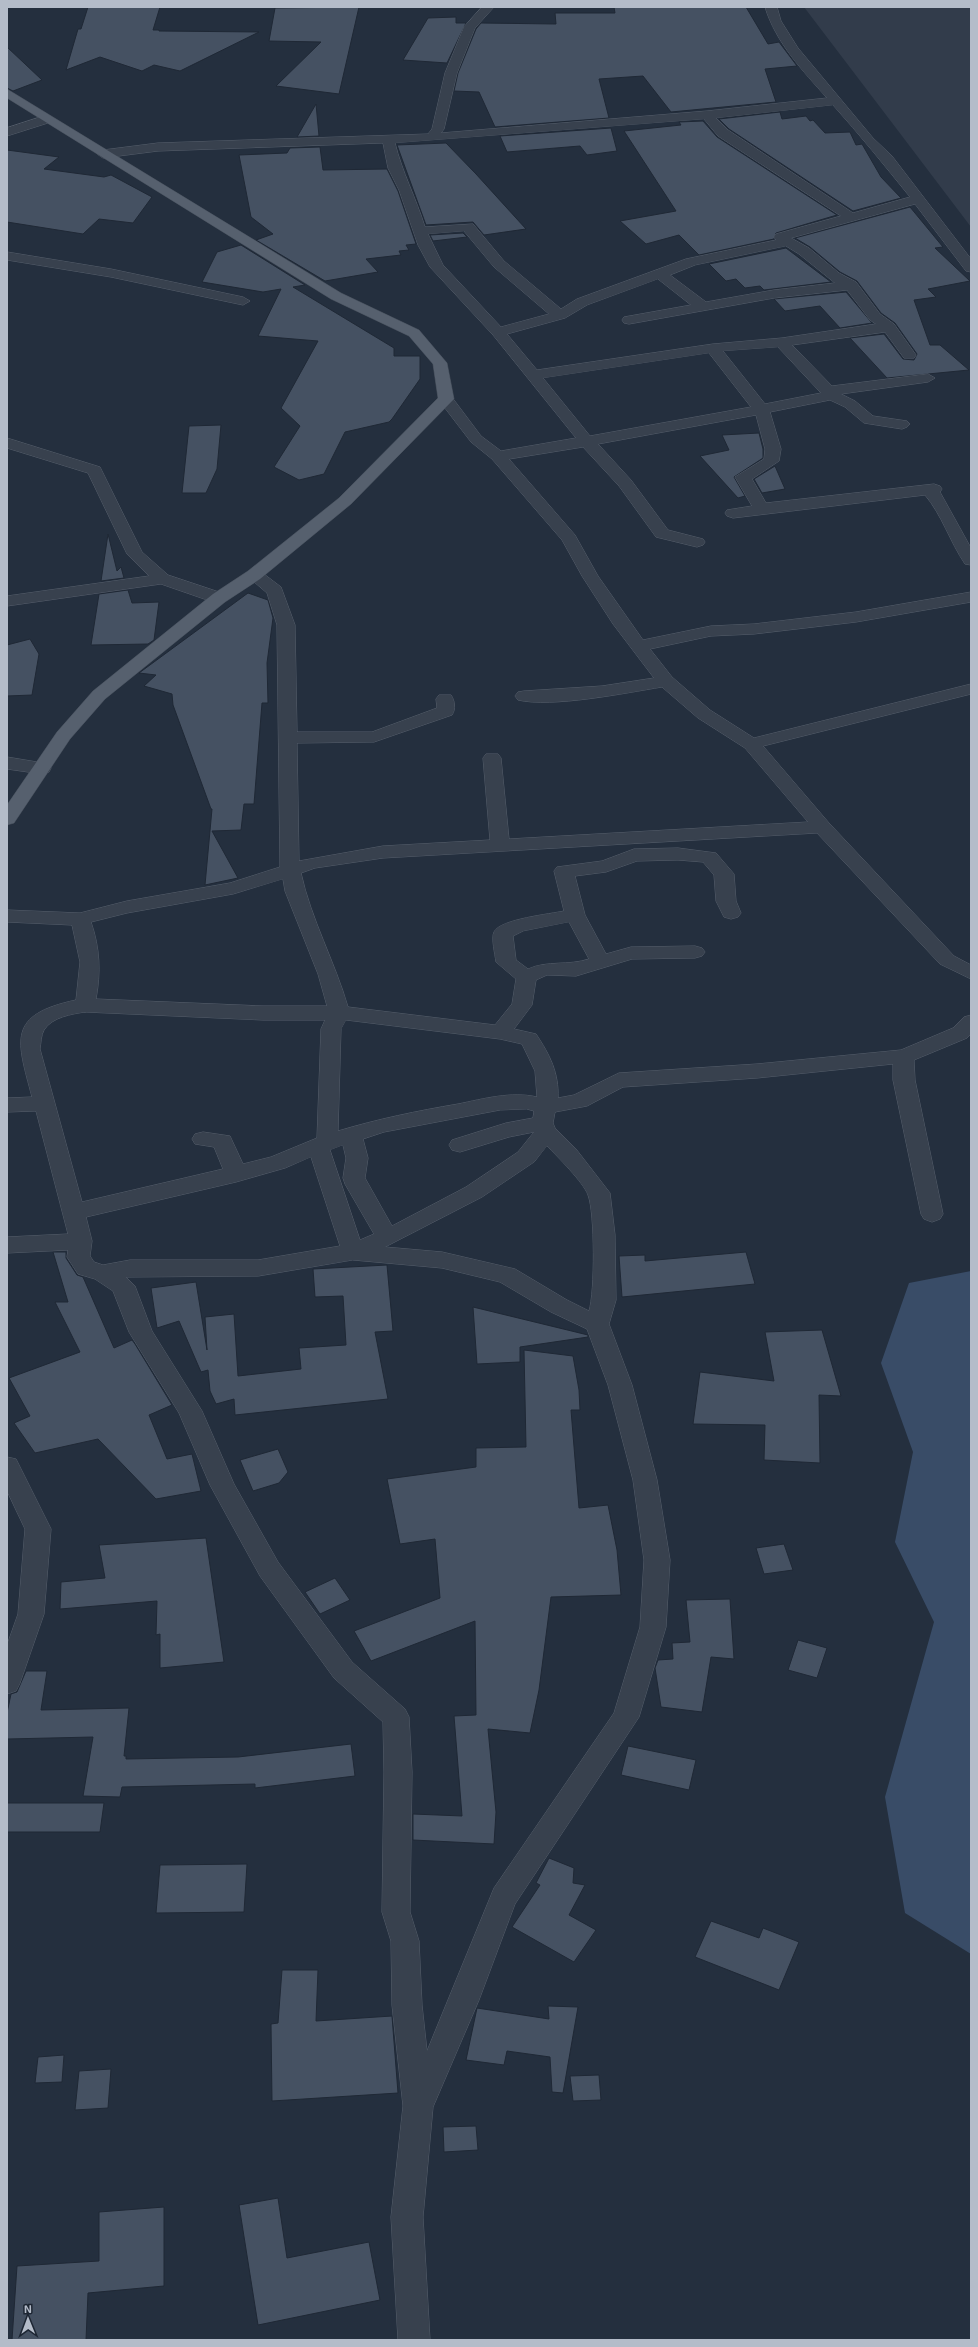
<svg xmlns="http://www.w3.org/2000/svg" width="978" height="2347" font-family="'Exo 2',sans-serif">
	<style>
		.airport { fill: #323c4b }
		.water { fill: #394c67 }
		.building { fill: #455162; stroke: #1f2835 }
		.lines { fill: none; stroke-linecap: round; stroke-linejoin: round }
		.minor-casing { stroke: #565f6c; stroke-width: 1 }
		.major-casing { stroke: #414a57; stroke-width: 1 }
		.minor { fill: #38414e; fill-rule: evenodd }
		.major { fill: #56606e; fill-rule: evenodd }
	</style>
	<rect width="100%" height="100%" fill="#242f3e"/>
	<path class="airport" d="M804 7H971V227L899 132Z"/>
	<path class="water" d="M971 1271V1954L905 1913 885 1797 934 1622 895 1542 913 1452 881 1363 909 1283Z"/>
	<g class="building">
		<path d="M88 7H160L153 30H159V31L259 32 180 71 154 65 142 71 100 57 66 70 78 29H81Z"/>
		<path d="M356 7H359L339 94 276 86 321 42 269 41 275 8Z"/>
		<path d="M614 7H746L768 44 779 42 797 66 765 69 776 102 671 112 643 76 599 79 609 118 495 127 479 92 454 91 458 73 476 29 481 23 556 24 555 13H615Z"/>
		<path d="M456 17V23H466L447 63 403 60 428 18Z"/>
		<path d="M7 47 42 80 13 91 7 88Z"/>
		<path d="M316 104 319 136 297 137Z"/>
		<path d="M780 112 782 119 806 116 810 121 813 120 825 133 850 132 856 145 862 144 881 177 901 198 853 211 729 129 719 119Z"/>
		<path d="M703 121 717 137 837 215 776 233 774 239 699 255 679 235 646 244 620 221 676 211 624 131 681 125 679 122Z"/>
		<path d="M611 128 617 151 587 155 580 146 507 152 500 136Z"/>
		<path d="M446 143 476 174 526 229 484 235 473 222 426 225 397 145Z"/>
		<path d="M320 147 323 170 387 169 398 191 416 244 406 245 409 250 399 251 401 255 366 259 378 272 325 281 256 240 273 234 251 217 239 155 287 153 290 148Z"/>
		<path d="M7 150 59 157 44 169 104 177 111 175 152 197 133 223 99 219 83 234 7 222Z"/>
		<path d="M910 207 943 247 935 248 970 281 928 289 936 297 914 300 930 345H940L969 370 887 378 850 338 884 334 903 359 914 360 917 354 895 323 881 313 857 281 840 272 810 247 795 238Z"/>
		<path d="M463 233 467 237 433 241 430 235Z"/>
		<path d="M241 245 305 285 293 287 394 348V356H420V379L392 419 389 422 345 432 324 474 299 480 274 467 300 426 281 408 318 341 258 336 281 289 263 292 202 282 217 252Z"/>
		<path d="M786 248 831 282 764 290 760 286 745 288 736 279 726 281 709 264Z"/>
		<path d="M846 292 872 323 840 328 820 306 785 311 774 299Z"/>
		<path d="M221 425 217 469 206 493H182L189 426Z"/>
		<path d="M759 433 763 449V458L734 477 745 496 738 498 700 456 729 450 722 435Z"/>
		<path d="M775 466 785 489 762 493 754 479Z"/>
		<path d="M108 534 117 571 121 567 124 578 101 581Z"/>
		<path d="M128 590 132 603 159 602 154 640 148 644 91 645 99 594Z"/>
		<path d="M248 593 268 600 273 618 267 663 268 703H262L254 804H244L241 830 212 831 238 878 205 885 212 809H211L173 705 172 694 144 686 156 675 139 673Z"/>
		<path d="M30 639 39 654 32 695 7 696V645Z"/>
		<path d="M53 1252H66V1258L77 1275 83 1277 114 1348 132 1340 135 1344 172 1405 149 1415 167 1459 192 1454 201 1491 156 1499 98 1439 35 1453 14 1423 30 1416 9 1378 80 1352 55 1302H68Z"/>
		<path d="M746 1252 755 1284 622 1297 619 1256 645 1255V1261Z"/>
		<path d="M387 1265 393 1331 375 1332 388 1399 235 1415 234 1399 216 1404 210 1391 208 1370 201 1372 179 1321 157 1328 151 1288 196 1282 207 1350 205 1317 234 1314 238 1376 301 1369 299 1348 346 1345 343 1296 315 1297 313 1269Z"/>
		<path d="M473 1307 588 1335V1337L520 1347V1362L477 1364Z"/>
		<path d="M822 1330 841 1396 819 1395 820 1463 764 1460 765 1425 693 1424 700 1372 774 1381 765 1332Z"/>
		<path d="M524 1350 573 1356 579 1390 580 1410H571L579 1508 608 1505 617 1550 621 1595 551 1597 539 1690 530 1733 488 1729 496 1812 494 1844 413 1840V1814L462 1816 454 1716 476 1715 475 1621 371 1661 354 1631 440 1598 435 1539 400 1544 387 1479 476 1467V1448L526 1447Z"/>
		<path d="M278 1449 288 1472 279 1483 253 1491 240 1460Z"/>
		<path d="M206 1538 224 1662 160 1668V1634L156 1635 157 1601 60 1609 61 1582 105 1578 99 1545Z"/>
		<path d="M784 1544 793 1570 764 1574 756 1548Z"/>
		<path d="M335 1578 350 1600 320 1614 305 1592Z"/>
		<path d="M730 1599 734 1659 711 1657 702 1712 661 1707 655 1668 658 1660 673 1659 672 1643 690 1642 686 1600Z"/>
		<path d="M798 1640 827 1648 817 1678 788 1670Z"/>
		<path d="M26 1671H47L41 1710 129 1708 124 1756H126V1759L238 1757 351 1744 355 1776 255 1788V1784L122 1787 120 1797 83 1796 93 1737 7 1739V1713L11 1694 17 1692Z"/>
		<path d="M628 1746 696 1760 689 1790 621 1775Z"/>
		<path d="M7 1803H104L100 1832H7Z"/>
		<path d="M549 1858 574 1868 573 1883 585 1885 569 1915 596 1930 574 1962 512 1927 540 1885 536 1883Z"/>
		<path d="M247 1864 244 1912 156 1913 160 1865Z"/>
		<path d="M711 1921 759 1938 763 1928 799 1942 779 1990 695 1957Z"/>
		<path d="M282 1970H318L316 2021 392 2016 398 2093 272 2101 271 2024 278 2023Z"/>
		<path d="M548 2006 578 2007 563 2093 552 2092 550 2057 507 2051 504 2065 466 2060 477 2008 549 2019Z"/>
		<path d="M64 2055 62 2082 35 2083 38 2057Z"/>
		<path d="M111 2069 108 2108 75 2110 79 2071Z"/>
		<path d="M599 2075 601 2100 573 2101 570 2076Z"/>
		<path d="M476 2126 478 2150 444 2152 443 2127Z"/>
		<path d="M278 2198 287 2258 369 2242 380 2300 258 2325 239 2205Z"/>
		<path d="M164 2207V2286L88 2293 86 2340H12L17 2266 99 2261V2212Z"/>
	</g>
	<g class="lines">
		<g class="minor-casing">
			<g id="minor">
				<path d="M482 7H494L475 28 457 73 444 129 441 133 707 111 827 98C803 71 776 43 765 7H777L781 21 798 48 873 138 892 156 971 259V272L966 271 915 204 791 238 809 248 839 273 856 282 880 314 894 324 916 355 914 358H904L885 332 792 345 832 386 928 374 935 378 928 382 841 394 855 401 873 416 907 421 910 424 907 427 902 429 864 423 845 407 830 400 770 412 781 449 779 461 752 479 766 503 934 484 940 486 942 489 940 492 971 548V565L965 564C950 542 942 515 925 495L733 518 727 516 725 513 727 510 752 506 735 477 764 459 765 449 756 415 598 444 631 480 668 530 703 539 705 542 703 545 697 547 656 537 619 486 583 447 509 459 575 535 598 576 643 640 711 626 754 624 856 612 971 592V602L856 622 754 634 711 636 650 649 672 677 710 710 754 738 971 684V694L763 746 829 823 954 956 971 965V979L940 964 817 833 383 858 315 868 301 873C311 919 335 962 348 1007L495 1025 512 1004 516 979 496 962C495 954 491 938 494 932 500 919 551 914 564 911L554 871 557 867 602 861 634 849 678 848 716 853 734 874 736 901 741 913 738 917 731 919 724 917 716 901 714 875 703 862 678 860 637 861 606 872 575 876 585 915 606 954 631 947 695 946 702 948 705 952 702 956 695 958 632 959 576 976 547 975 536 980 532 1005 514 1029 536 1034C550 1055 559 1073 558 1098L574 1095 619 1073 757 1064 901 1050 953 1028 964 1017 971 1015V1034L967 1038 914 1060 915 1080 943 1214 940 1219 932 1222 924 1219 921 1214 893 1080V1064L757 1078 623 1087 587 1106 555 1112 553 1123 555 1128 576 1149 610 1193 615 1235 616 1300 609 1324 632 1385 657 1480 670 1560 666 1627 639 1717 515 1904 479 2000 433 2107 423 2217 430 2340H398L391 2217 403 2106 392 2005 391 1941 382 1912 384 1772 383 1722 334 1678 260 1576 210 1485 179 1413 129 1332 113 1291 95 1279 78 1274 67 1257 68 1250 7 1253V1237L68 1234 36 1111 7 1112V1098L32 1097C17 1040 6 1015 76 1000L80 962 72 925 7 922V910L80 913 127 901 230 883 280 867 277 625 267 593 246 575 248 571H260L281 587 295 625 297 732H372L437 708 436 699 439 695H451C455 701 456 709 452 715L374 742 297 743 299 861 383 846 490 840 483 758 486 754H498L501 758 509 839 808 822 745 748 698 718 662 687C625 693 552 708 518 700L515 696 518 692 524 691 602 686 654 678 613 624 582 576 562 540 492 459 471 442 438 399 446 394 451 396 481 436 501 451 576 438 493 335 430 267 418 245 399 190 388 168 383 143 158 151 103 158 97 154 103 150 158 143 428 134 432 129 445 73 464 27ZM833 105C860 135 885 166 910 197L853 213 728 130 716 118ZM704 119 718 136 841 216 776 234 774 237 776 240 686 259 577 299 561 309 504 261 473 224 425 227C416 198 402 172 395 143ZM464 231 494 267 549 314 501 327 443 265 428 234ZM786 246 799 254 835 283 774 290 706 302 670 275 695 265ZM658 279 691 305 624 317 622 320 624 323 629 324 774 298 847 290 870 320 876 324 782 338 713 344 537 370 507 334 565 318 587 305ZM778 347 821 393 765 404 723 351ZM709 353 751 407 590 436 543 378ZM283 879 285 891 318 974 327 1006H263L96 999C101 972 100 948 91 922L127 913 233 894ZM569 922 589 959C568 966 548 960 528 969L516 960 513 936 523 931ZM85 1012 263 1020H325L321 1029 317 1138 271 1157 243 1164 230 1136 203 1132 195 1134 192 1139 195 1144 214 1147 223 1169 82 1202 40 1049C41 1043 41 1035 44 1030 52 1017 72 1014 85 1012ZM346 1020 500 1039 522 1044 535 1071 537 1097C511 1091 483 1099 458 1104 417 1111 378 1119 338 1131L341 1029ZM527 1109 534 1111 533 1118 506 1123 452 1140 449 1145 452 1150 460 1152 509 1137 534 1132 518 1152 466 1187 392 1226 365 1178 368 1158 363 1139 384 1132 500 1110ZM343 1145 346 1158 343 1178 345 1184 374 1234 360 1240 330 1150ZM547 1146C557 1156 584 1183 588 1195 595 1213 595 1292 589 1311L567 1300 515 1269 442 1252 385 1247 482 1197 534 1162ZM311 1157 340 1246 258 1260H130L103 1265 94 1262 90 1256 92 1241 86 1217 236 1182 285 1168ZM353 1260 442 1268 500 1282 551 1312 587 1329 608 1385 633 1480 644 1560 640 1627 614 1713 494 1888 427 2051 422 2005 419 1941 410 1912 412 1772 409 1717 405 1709 352 1662 278 1562 234 1484 202 1411 152 1331 135 1286 126 1277 258 1276Z"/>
				<path d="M47 115 53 119 51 122 7 136V128Z"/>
				<path d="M7 252 111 269 243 297 250 301 243 305 111 277 7 260Z"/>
				<path d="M7 438 100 467 142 552 168 575 225 594 227 598 225 602H213L161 584 7 606V596L149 576 127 554 88 473 7 448Z"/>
				<path d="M7 757 49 764 51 768 49 772 42 774 7 769Z"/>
				<path d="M7 1457 16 1459 51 1529 44 1614 20 1683 16 1691 7 1694V1645L18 1614 25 1529 7 1491Z"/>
			</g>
		</g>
		<g class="major-casing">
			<path id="major" d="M7 89 341 293 419 330 447 363 454 399 351 504 260 579 225 602 105 699 70 739 14 823 7 825V805L57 732 93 691 213 594 248 571 339 498 438 398 433 364 409 336 331 299 7 98Z"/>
		</g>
		<use href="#minor" class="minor"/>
		<use href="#major" class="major"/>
	</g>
	<rect width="978" height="2347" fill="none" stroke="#b4bcc9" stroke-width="16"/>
	<g transform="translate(28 2319) rotate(359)" stroke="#1d2633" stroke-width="3" paint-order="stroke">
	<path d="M0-3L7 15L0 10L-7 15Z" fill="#b4bcc9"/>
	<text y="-6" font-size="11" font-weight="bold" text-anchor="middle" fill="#b4bcc9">N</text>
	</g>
</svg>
